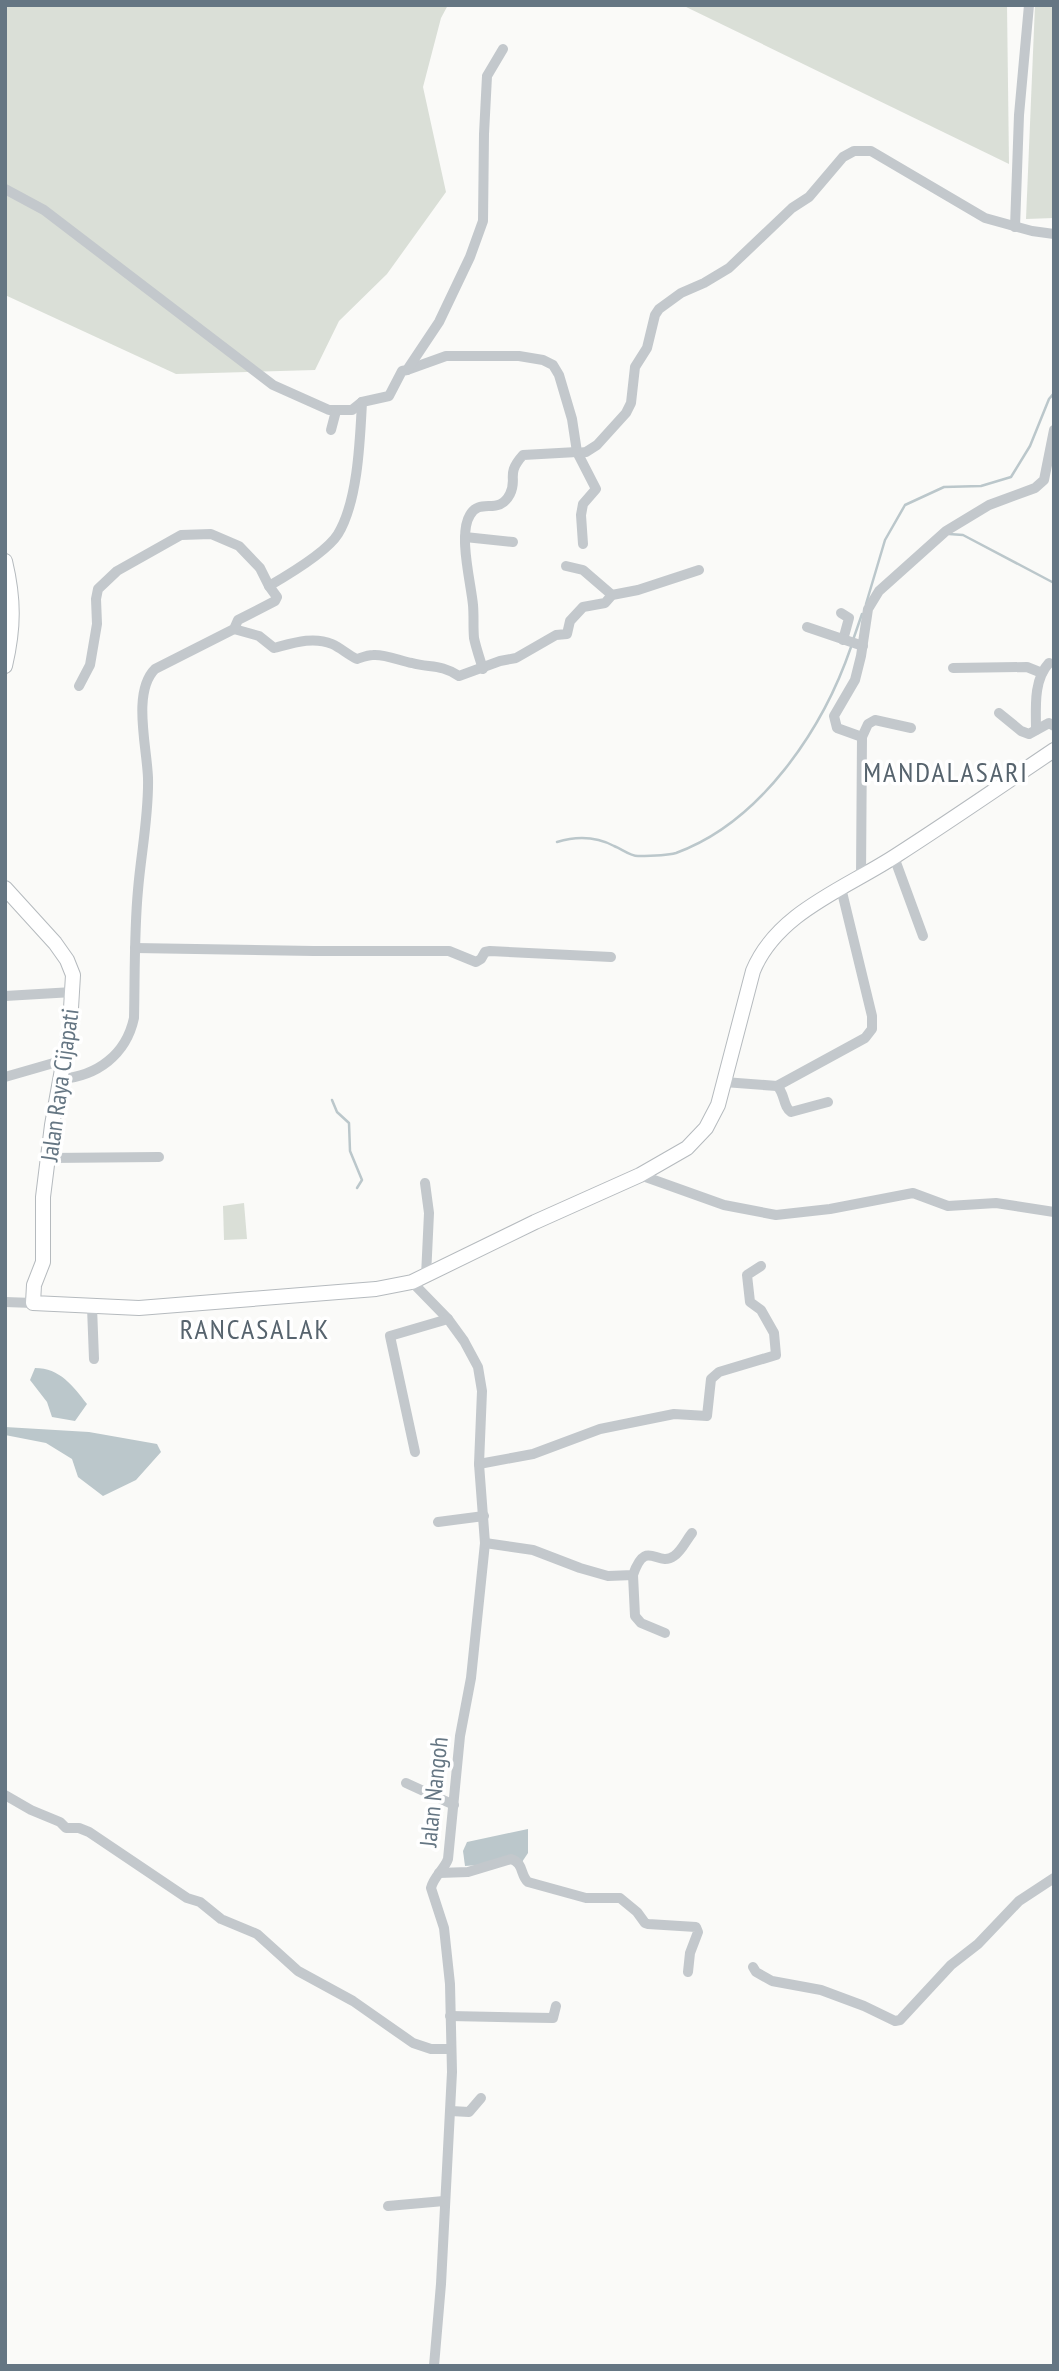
<svg xmlns="http://www.w3.org/2000/svg" width="1059" height="2371" font-family="'PT Sans Narrow',sans-serif">
	<style>
		.green { fill: #dadfd7 }
		.water { fill: #bbc7cb }
		.lines { fill: none; stroke-linecap: round; stroke-linejoin: round }
		.stream { stroke: #bbc7cb; stroke-width: 2.5 }
		.major-casing { stroke: #b5babe; stroke-width: 16 }
		.minor { stroke: #c3c8cc; stroke-width: 10 }
		.major { stroke: #fff; stroke-width: 14 }
		.labels { text-anchor: middle; stroke-width: 7; stroke-linejoin: round; paint-order: stroke }
		.street-label { font-size: 24px; fill: #657683; stroke: #fff }
		.quarter-label { font-size: 28px; letter-spacing: 2px; fill: #57646e; stroke: #fff }
	</style>
	<rect width="100%" height="100%" fill="#fafaf8"/>
	<g class="green">
		<path d="M5 5H448L441 18 423 87 446 192 387 274 339 321 315 370 176 374 5 295Z"/>
		<path d="M682 5H1007L1009 164Z"/>
		<path d="M1035 5H1054V218L1026 219Z"/>
		<path d="M244 1203 247 1239 224 1240 223 1206Z"/>
	</g>
	<g class="water">
		<path d="M35 1368C60 1368 73 1386 87 1404L75 1421 52 1417 47 1402 30 1380Z"/>
		<path d="M5 1427 89 1432 157 1444 161 1452 136 1480 103 1496 78 1477 72 1459 46 1443 5 1435Z"/>
		<path d="M528 1829V1853L522 1862 465 1866 463 1851 467 1842Z"/>
	</g>
	<g class="lines">
		<g class="stream">
			<path d="M949 534 963 535 1054 583"/>
			<path d="M866 604 885 540 905 505 944 487 981 486 1011 477 1030 446 1049 399 1054 393"/>
			<path d="M853 640 862 614"/>
			<path d="M557 842C577 836 595 836 614 846 622 849 630 856 638 856 649 856 665 856 676 853 761 822 823 729 851 647"/>
			<path d="M332 1100 337 1112 349 1123 350 1151 362 1180 357 1188"/>
		</g>
		<g class="major-casing">
			<g id="major">
				<path d="M5 561C14 599 14 627 5 666"/>
				<path d="M5 888 55 943 67 960 73 975 70 1025 52 1125 43 1197V1262L34 1285 33 1303 139 1308 376 1289 412 1282 535 1222 640 1175 687 1148 706 1128 718 1105 753 971C777 912 847 888 897 855 950 821 1002 785 1054 750"/>
			</g>
		</g>
		<g class="minor">
			<path d="M5 189 44 210 273 385 329 410H352L362 402"/>
			<path d="M1015 227 1019 115 1029 5"/>
			<path d="M407 370 446 356H519L543 360 553 365 559 375 572 419 577 452 596 489 583 504 581 515 583 544"/>
			<path d="M331 430 336 411"/>
			<path d="M578 453 586 452 597 445 626 413 631 403 635 367 647 348 655 315 659 309 681 293 704 283 729 268 792 208 809 197 843 157 854 151H871L985 218 1032 231 1054 234"/>
			<path d="M465 537 513 542"/>
			<path d="M566 566 583 570 612 595"/>
			<path d="M841 613 849 618 843 640"/>
			<path d="M807 627 863 646"/>
			<path d="M234 629 259 636 274 648C293 643 313 636 332 644 341 648 348 655 357 659 363 657 368 655 373 655 386 654 400 661 412 663 430 668 441 664 459 676L500 661 516 658 556 635 567 634 570 621 583 607 605 603 612 595 638 590 699 570"/>
			<path d="M953 668 1027 667 1042 673"/>
			<path d="M483 669C480 659 476 648 474 638 473 627 474 616 473 605 471 583 458 534 470 515 480 497 499 516 510 494 518 478 505 475 523 455L577 452"/>
			<path d="M79 686 90 665 97 624 96 599 98 589 117 571 181 535 211 534 239 546 260 568 269 586"/>
			<path d="M999 713 1021 731 1029 734 1049 723 1054 726"/>
			<path d="M911 728 875 720 868 724 862 737 837 728 834 716 855 680 861 656 868 609 879 591 946 531 989 505 1035 488 1044 480 1054 430"/>
			<path d="M1036 730C1036 709 1033 680 1049 663"/>
			<path d="M894 857 923 936"/>
			<path d="M861 877 862 737"/>
			<path d="M135 948 314 951H449L476 962 481 959 485 952 490 951 611 957"/>
			<path d="M5 996 73 992"/>
			<path d="M5 1077 64 1060"/>
			<path d="M61 1079C97 1076 126 1055 134 1018 135 976 134 933 138 890 141 853 149 815 148 778 147 747 132 692 155 669L234 629 238 620 275 601 277 597 269 586C288 575 327 552 338 534 358 501 360 440 362 402L389 396 402 371 407 370 439 322 470 257 483 221 484 134 487 76 503 49"/>
			<path d="M724 1082 777 1086C785 1093 783 1107 791 1112L828 1102"/>
			<path d="M777 1086 865 1038 872 1029V1016L841 888"/>
			<path d="M49 1158 159 1157"/>
			<path d="M640 1175 724 1205 776 1215 830 1209 913 1193 948 1206 996 1203 1054 1212"/>
			<path d="M425 1183 429 1213 426 1276"/>
			<path d="M412 1282 448 1319 464 1341 478 1367 482 1391 479 1464 485 1543 471 1678 460 1736 448 1859C444 1870 434 1876 431 1888L444 1928 450 1984 452 2072 441 2284 434 2366"/>
			<path d="M5 1302 33 1303"/>
			<path d="M92 1307 94 1359"/>
			<path d="M415 1452 390 1336 448 1319"/>
			<path d="M479 1464 533 1454 600 1429 674 1414 707 1416 711 1379 719 1372 776 1355 774 1333 761 1310 750 1302 747 1275 761 1266"/>
			<path d="M438 1522 484 1516"/>
			<path d="M485 1543 533 1550 580 1568 608 1576 633 1575C646 1537 657 1568 674 1556 681 1552 687 1539 692 1533"/>
			<path d="M633 1575 635 1616 641 1623 665 1633"/>
			<path d="M406 1783 454 1805"/>
			<path d="M5 1795 31 1810 60 1822 66 1828H79L89 1832 187 1898 200 1902 221 1919 257 1934 298 1971 353 2001 413 2043 431 2049H451"/>
			<path d="M439 1873 468 1872 511 1859C524 1863 520 1875 528 1882L586 1898H620L637 1912 645 1923 648 1924 696 1927 698 1932 690 1953 688 1972"/>
			<path d="M753 1967 756 1972 772 1981 821 1990 864 2006 895 2021 900 2020 951 1965 978 1944 1019 1901 1054 1878"/>
			<path d="M450 2016 553 2018 556 2006"/>
			<path d="M451 2111 469 2112 481 2098"/>
			<path d="M388 2206 444 2201"/>
		</g>
		<use href="#major" class="major"/>
	</g>
	<g class="labels">
		<g class="street-label">
			<text transform="translate(60 1085) rotate(-82)" y="8">Jalan Raya Cijapati</text>
			<text transform="translate(434 1792) rotate(-84)" y="8">Jalan Nangoh</text>
		</g>
		<g class="quarter-label">
			<text x="946" y="782">MANDALASARI</text>
			<text x="255" y="1339">RANCASALAK</text>
		</g>
	</g>
	<rect width="1059" height="2371" fill="none" stroke="#657683" stroke-width="14"/>
</svg>
